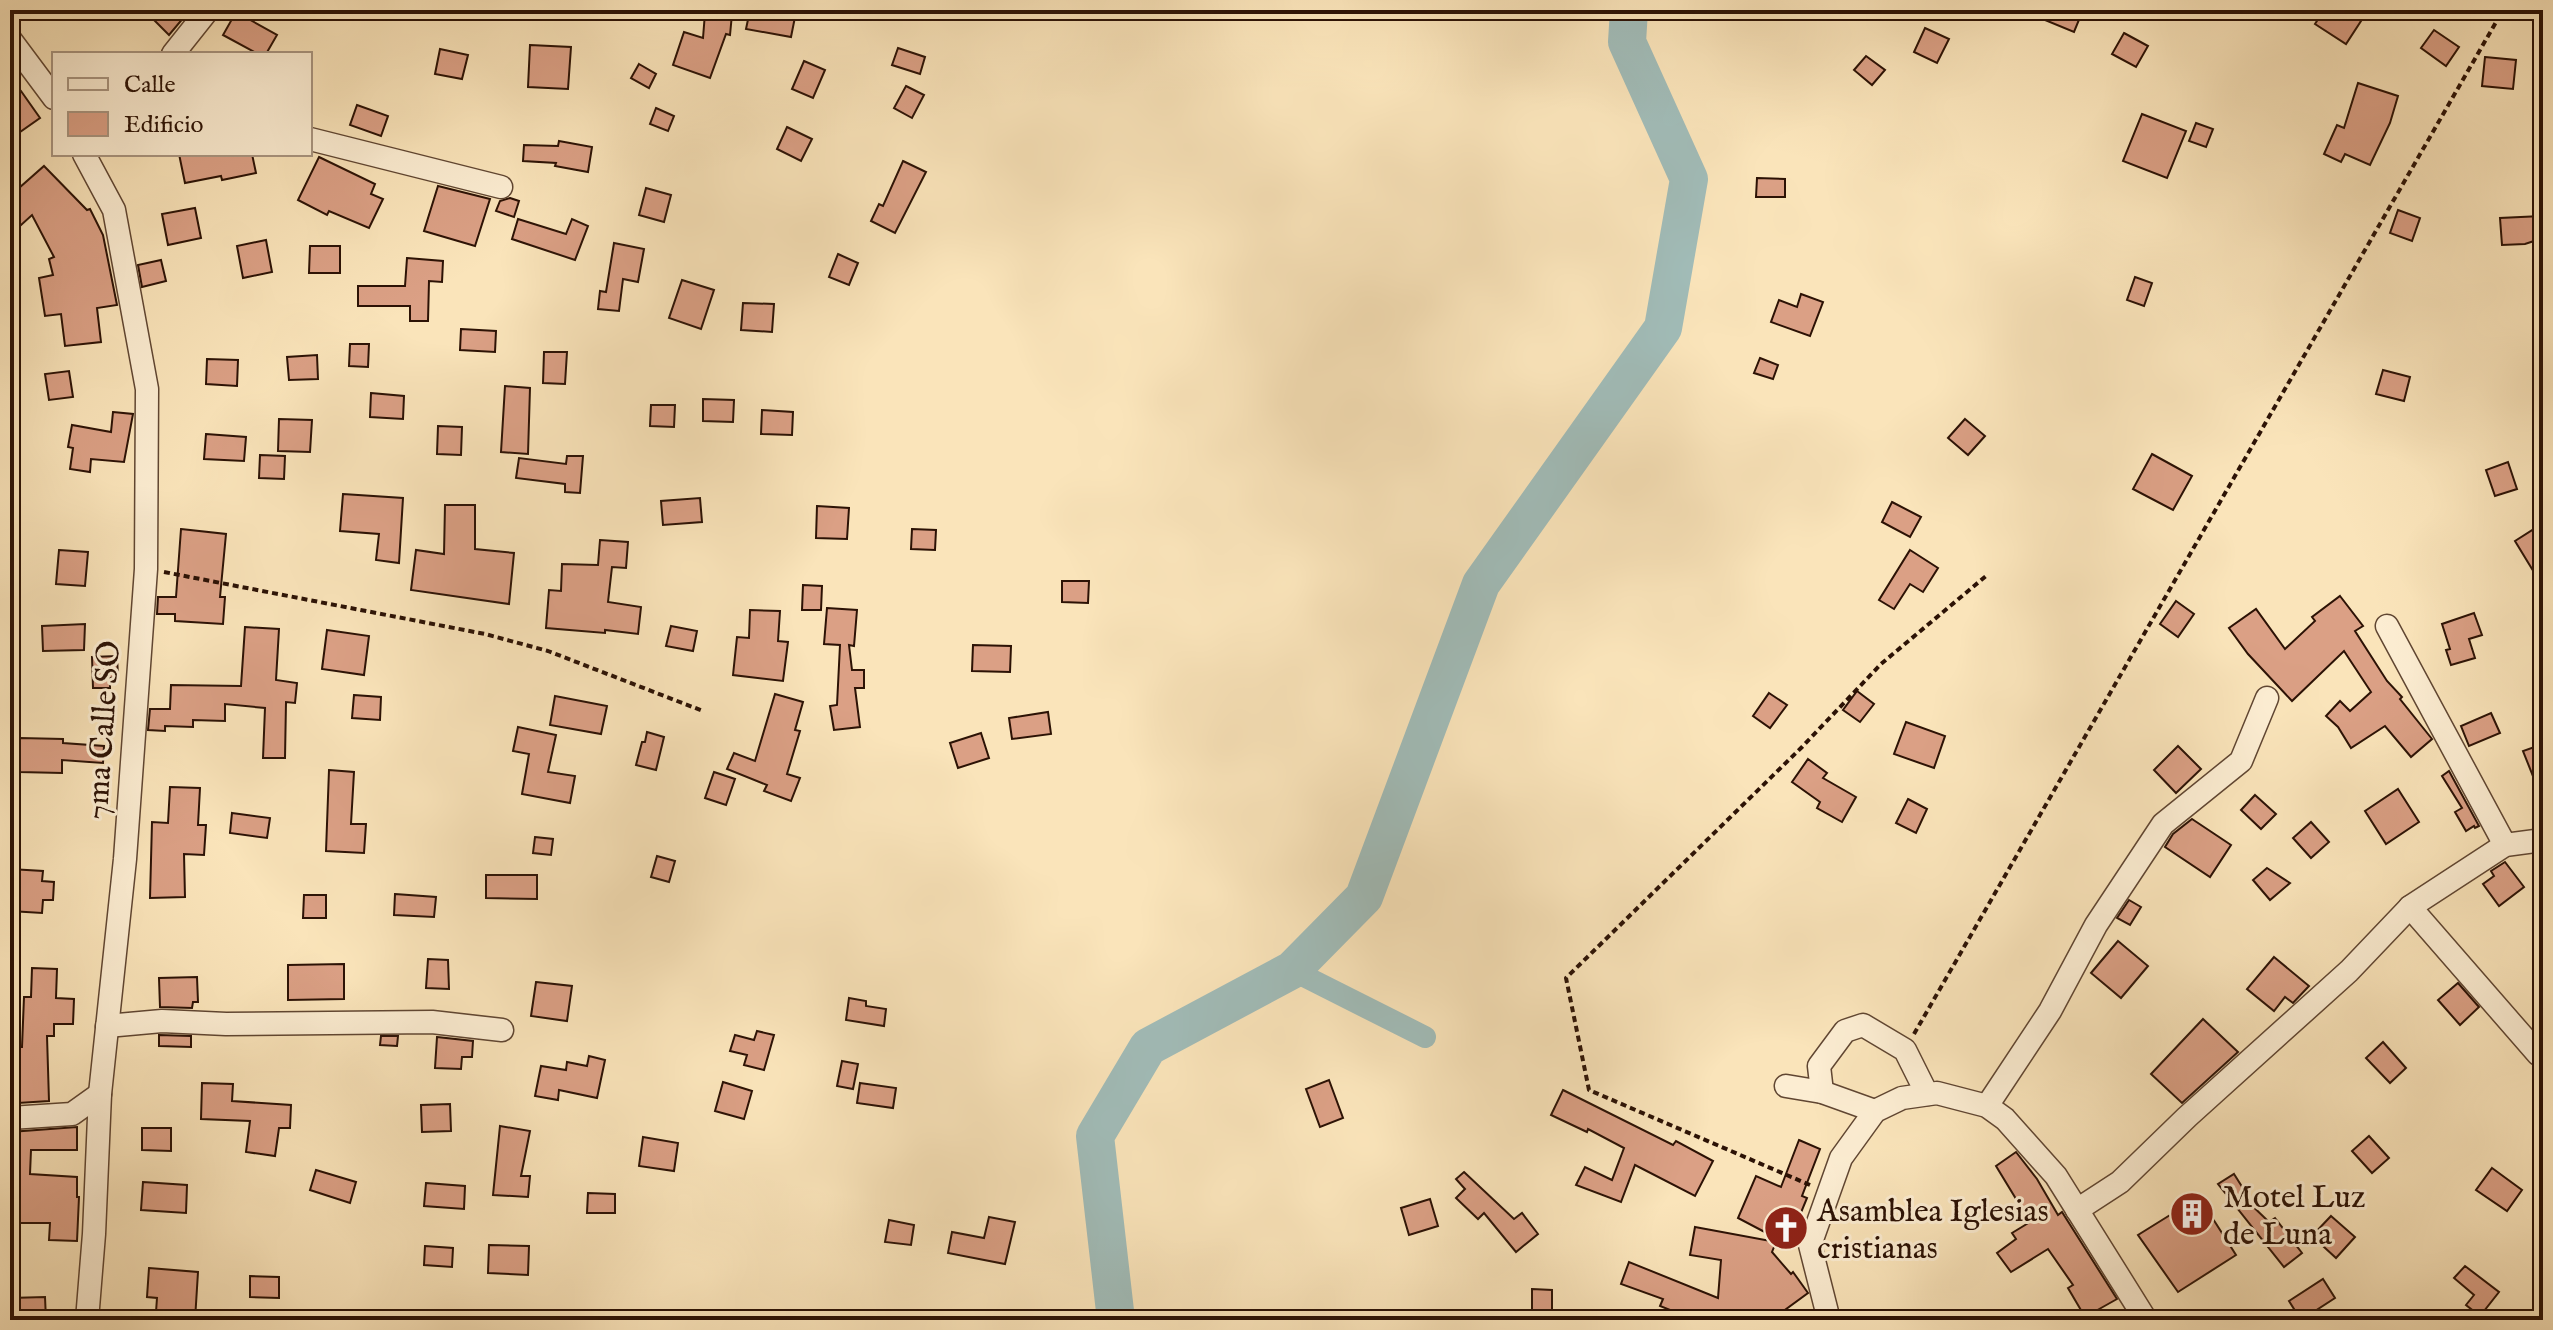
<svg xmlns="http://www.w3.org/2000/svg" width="2553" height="1330" font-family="'IM FELL English',serif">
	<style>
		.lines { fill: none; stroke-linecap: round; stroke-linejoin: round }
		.canal { stroke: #a1bcb8; stroke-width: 22 }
		.river { stroke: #a1bcb8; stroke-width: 38 }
		.building { fill: #dba085; stroke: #2c1205; stroke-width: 2 }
		.minor-casing { stroke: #604632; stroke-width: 25 }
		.path { stroke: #2c1205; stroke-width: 4; stroke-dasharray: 6 4; stroke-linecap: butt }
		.minor { stroke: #fcedd2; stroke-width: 22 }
		.labels { text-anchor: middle; stroke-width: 6; stroke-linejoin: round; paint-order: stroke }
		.street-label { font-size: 32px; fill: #2c1205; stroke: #fcedd2 }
		.poi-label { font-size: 32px; fill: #2c1205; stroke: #fcedd2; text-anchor: start }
	</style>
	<rect width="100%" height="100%" fill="#fae4ba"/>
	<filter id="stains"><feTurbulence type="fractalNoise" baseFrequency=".0025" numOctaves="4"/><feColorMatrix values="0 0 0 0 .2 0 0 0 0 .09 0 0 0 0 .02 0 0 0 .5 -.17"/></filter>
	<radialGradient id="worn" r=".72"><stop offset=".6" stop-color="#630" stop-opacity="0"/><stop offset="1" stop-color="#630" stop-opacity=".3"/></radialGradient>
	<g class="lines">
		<path class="canal" d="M1292 970 1425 1037"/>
		<path class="river" d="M1116 1320 1095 1136 1148 1047 1292 970 1364 897 1481 584 1663 328 1689 179 1627 42 1629 10"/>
	</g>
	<g class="building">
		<path d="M144 10H190L169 35Z"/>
		<path d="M750 10 796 12 791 37 746 29Z"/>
		<path d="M2021 10H2083L2074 32Z"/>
		<path d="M2324 10H2344L2361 21 2346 44 2315 24Z"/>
		<path d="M236 12 277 35 266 54H258L223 35Z"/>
		<path d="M705 13 732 14 730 35 726 34 710 78 673 65 684 32 703 38Z"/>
		<path d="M1925 28 1949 39 1937 63 1914 52Z"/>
		<path d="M2434 30 2459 47 2446 66 2421 48Z"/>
		<path d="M2124 33 2148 46 2136 67 2112 54Z"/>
		<path d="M530 45 571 47 568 89 528 87Z"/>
		<path d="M898 48 925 57 920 74 892 65Z"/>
		<path d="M440 49 468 55 462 79 435 74Z"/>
		<path d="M1866 56 1885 70 1872 85 1854 70Z"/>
		<path d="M2485 57 2516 60 2513 89 2482 86Z"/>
		<path d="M804 61 825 70 813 98 792 89Z"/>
		<path d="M639 64 656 74 649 88 631 78Z"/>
		<path d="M2358 83 2398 96 2390 123 2370 165 2345 154 2341 162 2324 154 2337 125 2344 128Z"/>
		<path d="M906 86 924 95 912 118 894 108Z"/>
		<path d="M21 91 40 118 10 139V98Z"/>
		<path d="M357 105 388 116 381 136 350 125Z"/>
		<path d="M656 108 674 116 668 131 650 124Z"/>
		<path d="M2142 114 2186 131 2167 178 2123 161Z"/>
		<path d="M2196 123 2213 129 2206 147 2189 141Z"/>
		<path d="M787 127 812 139 801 161 777 149Z"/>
		<path d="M559 141 592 147 588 172 555 166 556 163 523 161 524 145 558 146Z"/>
		<path d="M179 154H252L256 173 222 180 221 176 185 183Z"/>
		<path d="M319 157 375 184 371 194 383 199 369 228 329 211 327 215 298 200Z"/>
		<path d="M903 161 926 172 895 233 871 221 879 204 883 206Z"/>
		<path d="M44 166 87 210 90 209 103 235 117 305 97 308 101 342 65 346 61 314 45 316 39 278 53 275 49 259 54 257 32 215 10 235V196Z"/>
		<path d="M1757 178 1785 179V197H1756Z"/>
		<path d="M438 186 490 199 475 246 424 231Z"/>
		<path d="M646 188 671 195 664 222 639 215Z"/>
		<path d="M510 198 519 201 514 217 496 211 500 201Z"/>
		<path d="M195 208 201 238 168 245 162 214Z"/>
		<path d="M2398 210 2420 218 2412 241 2390 233Z"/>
		<path d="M2543 216V238L2525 244 2502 245 2500 218Z"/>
		<path d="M518 219 566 234 572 219 588 226 575 260 512 239Z"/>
		<path d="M266 240 272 272 243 278 237 246Z"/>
		<path d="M614 243 644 249 638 282 623 279 619 311 598 309 600 291 606 292Z"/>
		<path d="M310 246H340V273H309Z"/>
		<path d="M838 254 858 263 849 285 829 277Z"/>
		<path d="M407 258 443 261 442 282 429 281 428 321H410V306H358V286H405Z"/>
		<path d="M161 260 166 281 142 287 138 265Z"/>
		<path d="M2135 277 2152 283 2144 306 2127 300Z"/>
		<path d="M682 280 714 290 701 329 669 318Z"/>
		<path d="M1801 294 1823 302 1810 336 1771 322 1779 300 1797 307Z"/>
		<path d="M743 303 774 304 772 332 741 330Z"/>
		<path d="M461 329 496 331 495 352 460 350Z"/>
		<path d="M350 344H369L368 367 349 366Z"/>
		<path d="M544 352H567L565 384 543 383Z"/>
		<path d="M317 355 318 379 289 380 287 357Z"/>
		<path d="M1760 358 1778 365 1773 379 1754 373Z"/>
		<path d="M207 359 238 360 237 386 206 384Z"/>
		<path d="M2383 370 2410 377 2404 401 2376 394Z"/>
		<path d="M69 371 73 397 49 400 45 374Z"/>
		<path d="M505 386 530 388 528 454 501 452Z"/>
		<path d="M371 393 404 396 403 419 370 417Z"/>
		<path d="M703 399 734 400 733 422 703 421Z"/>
		<path d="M651 405H675L674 427 650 426Z"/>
		<path d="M762 410 793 412 792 435 761 434Z"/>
		<path d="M113 412 133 414 124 462 91 459 90 472 70 469 73 448 68 447 72 425 111 432Z"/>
		<path d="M279 419 312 420 310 452 278 451Z"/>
		<path d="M1965 419 1985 436 1968 455 1948 438Z"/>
		<path d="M438 426 462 427 461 455 437 454Z"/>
		<path d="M206 434 246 437 244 461 204 459Z"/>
		<path d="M2152 454 2192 476 2173 510 2133 489Z"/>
		<path d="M260 455 285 456 284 479 259 478Z"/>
		<path d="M567 456H583L580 493 565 492V484L516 478 519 458 566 464Z"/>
		<path d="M2508 462 2517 489 2495 496 2486 470Z"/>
		<path d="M343 494 403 498 399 563 376 560 379 534 340 531Z"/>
		<path d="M700 498 702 522 663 525 661 501Z"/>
		<path d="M1892 502 1921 517 1910 537 1882 522Z"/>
		<path d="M445 505H475V549L514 553 509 604 411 590 416 550 444 554Z"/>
		<path d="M817 506 849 508 847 539 816 538Z"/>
		<path d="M181 529 226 534 220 597H225L223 624 175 621V614H157L158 597H176Z"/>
		<path d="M912 529 936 530 935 550 911 549Z"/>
		<path d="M2534 529 2543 544V587L2515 541Z"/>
		<path d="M600 540 628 542 626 568 612 567 608 602 641 607 638 634 605 630V633L546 628 549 590 561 591 562 564 598 565Z"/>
		<path d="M59 550 88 552 85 586 56 584Z"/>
		<path d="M1910 550 1938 568 1923 592 1910 584 1894 609 1879 600Z"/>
		<path d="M1062 581H1089L1088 603 1062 602Z"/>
		<path d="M803 585 822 586 821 610H802Z"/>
		<path d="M2340 596 2363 626 2355 631 2387 681 2402 697 2400 699 2432 739 2411 757 2385 726 2351 748 2338 727 2326 716 2340 701 2350 711 2371 692 2344 651 2292 701 2248 654 2229 628 2256 609 2285 649 2315 621 2312 617Z"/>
		<path d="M2176 601 2194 614 2178 637 2160 624Z"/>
		<path d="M827 608 857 610 854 646 849 645 852 670H864V688H855L860 727 834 730 830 706 837 705 840 645 824 644Z"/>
		<path d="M750 610 780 611 778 641 788 642 783 681 733 675 737 637 749 638Z"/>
		<path d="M2474 613 2482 635 2469 639 2475 658 2451 665 2446 650 2450 649 2442 624Z"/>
		<path d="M85 624 84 650 43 651 42 626Z"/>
		<path d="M671 626 697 631 693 651 666 646Z"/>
		<path d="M245 627 279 629 276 680 297 683 295 703 286 702 285 758H263L265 708 225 704V721L193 720V727L165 726V731L148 730 150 709H170L171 685 241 686Z"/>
		<path d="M327 630 369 636 364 675 322 669Z"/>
		<path d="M973 645 1011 646 1010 672 972 671Z"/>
		<path d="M117 656 118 677 110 678V688H93L92 657Z"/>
		<path d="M1857 691 1874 704 1860 722 1843 710Z"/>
		<path d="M1769 693 1787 705 1770 728 1753 716Z"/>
		<path d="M775 694 803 702 795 730 800 731 787 774 800 778 791 801 764 791 767 785 727 769 734 753 755 761Z"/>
		<path d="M354 695 381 697 380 720 352 718Z"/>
		<path d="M555 696 607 706 601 734 550 725Z"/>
		<path d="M1048 712 1051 734 1012 739 1009 718Z"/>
		<path d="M2491 713 2500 733 2469 746 2461 726Z"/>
		<path d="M1906 722 1945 736 1934 768 1894 754Z"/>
		<path d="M518 727 556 735 548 772 575 776 570 803 522 794 529 754 513 751Z"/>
		<path d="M647 732 664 737 656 770 636 765 642 742H645Z"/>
		<path d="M981 733 989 758 958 768 950 743Z"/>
		<path d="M20 738 63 739V743L104 746 103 763 62 760V773L19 772Z"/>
		<path d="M2543 744V799H2542L2523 751Z"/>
		<path d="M2178 746 2201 769 2176 793 2154 770Z"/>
		<path d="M1808 759 1827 773 1823 778 1856 797 1842 822 1817 808 1820 802 1792 782Z"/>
		<path d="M329 770 354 772 351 824H366L364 853 326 851Z"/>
		<path d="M2449 771 2479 826 2475 828 2474 826 2466 831 2455 812 2462 808 2442 776Z"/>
		<path d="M714 772 735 779 726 805 705 798Z"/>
		<path d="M170 787 200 788 198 825H206L204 855 184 854 185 897 150 898 152 822 168 823Z"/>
		<path d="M2398 789 2419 822 2386 844 2365 811Z"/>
		<path d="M2255 795 2276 814 2261 829 2241 810Z"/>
		<path d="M1908 799 1927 809 1916 833 1896 823Z"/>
		<path d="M232 813 270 818 267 838 230 833Z"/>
		<path d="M2192 819 2231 845 2210 877 2165 847 2173 834Z"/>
		<path d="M2311 822 2329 842 2311 858 2293 838Z"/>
		<path d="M535 837 553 839 551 855 533 853Z"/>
		<path d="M657 856 675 861 669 882 651 877Z"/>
		<path d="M2505 862 2524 887 2499 906 2483 884 2494 876 2491 871Z"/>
		<path d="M2267 868 2290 883 2270 900 2253 880Z"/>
		<path d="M10 869 43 871 42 881 54 882 53 900H43L42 913 10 911Z"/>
		<path d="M486 875H537V899L486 898Z"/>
		<path d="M395 894 436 897 434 917 394 915Z"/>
		<path d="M304 895H326V918H303Z"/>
		<path d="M2129 900 2141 907 2130 925 2117 918Z"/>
		<path d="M2118 941 2148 966 2121 998 2091 973Z"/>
		<path d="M2274 957 2309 986 2293 1003 2285 997 2274 1011 2247 989Z"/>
		<path d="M428 959 448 960 449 989 426 988Z"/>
		<path d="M344 964V999L288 1000V965Z"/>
		<path d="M32 968 57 969 56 998 74 999 73 1024H54V1036H47L49 1101 18 1103 16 1047H22L24 997H31Z"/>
		<path d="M197 977 198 1002H193L192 1008 160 1007 159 978Z"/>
		<path d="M536 982 572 986 567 1021 531 1016Z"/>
		<path d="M2458 983 2479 1007 2460 1025 2438 1000Z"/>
		<path d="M849 998 866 1001V1006L886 1009 884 1026 846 1020Z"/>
		<path d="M2203 1019 2238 1052 2182 1103 2151 1074Z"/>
		<path d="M757 1031 774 1035 764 1070 744 1065 747 1055 730 1051 735 1035 754 1040Z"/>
		<path d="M159 1035 191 1036V1047L159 1046Z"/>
		<path d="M381 1036H398L397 1046 380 1045Z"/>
		<path d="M437 1037 473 1041 472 1057H462L461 1069 435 1068Z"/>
		<path d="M2383 1042 2406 1068 2390 1083 2366 1058Z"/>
		<path d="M589 1056 605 1060 597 1098 559 1090 558 1100 535 1096 541 1066 566 1070 567 1062 587 1066Z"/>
		<path d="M842 1061 858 1064 853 1089 837 1086Z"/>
		<path d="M1329 1080 1343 1118 1320 1127 1306 1089Z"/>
		<path d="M723 1082 752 1091 744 1119 715 1111Z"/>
		<path d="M202 1083 233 1084 232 1101 291 1105 290 1128H279L275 1156 246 1152 250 1121 201 1119Z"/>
		<path d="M860 1083 896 1088 893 1108 857 1103Z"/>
		<path d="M1563 1090 1673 1145 1676 1141 1713 1161 1695 1196 1635 1165 1621 1202 1576 1185 1585 1167 1612 1180 1624 1148 1588 1129 1587 1132 1551 1115Z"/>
		<path d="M450 1104 451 1131 422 1132 421 1105Z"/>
		<path d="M500 1126 530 1131 521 1176H530L528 1197 493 1195Z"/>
		<path d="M77 1127V1150H31L30 1174 77 1177V1197H79L77 1241 49 1240 50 1223H10V1132Z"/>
		<path d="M142 1128H171V1151L142 1150Z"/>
		<path d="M2369 1136 2389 1158 2372 1173 2352 1151Z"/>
		<path d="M643 1137 678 1143 674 1171 639 1166Z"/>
		<path d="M1799 1140 1820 1149 1802 1196 1807 1198 1800 1215 1790 1211 1778 1239 1738 1218 1756 1176 1781 1187Z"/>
		<path d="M2016 1152 2037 1179 2058 1215 2062 1212 2117 1299 2085 1317 2068 1288 2073 1285 2048 1249 2011 1272 1997 1253 2016 1239 2012 1233 2030 1222 1996 1166Z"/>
		<path d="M2492 1168 2522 1190 2507 1211 2476 1190Z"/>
		<path d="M316 1170 356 1182 350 1203 310 1190Z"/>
		<path d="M1464 1172 1514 1219 1522 1213 1538 1234 1516 1252 1484 1213 1478 1219 1456 1198 1465 1189 1456 1179Z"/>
		<path d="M2234 1174 2246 1193 2242 1196 2269 1222 2275 1218 2302 1253 2284 1267 2218 1184Z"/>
		<path d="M143 1182 187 1185 186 1213 141 1210Z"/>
		<path d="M426 1183 465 1186 464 1209 424 1206Z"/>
		<path d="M588 1193 615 1194V1213H587Z"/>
		<path d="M2199 1197 2236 1255 2178 1292 2138 1235Z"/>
		<path d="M1430 1199 1438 1226 1409 1235 1401 1208Z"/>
		<path d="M2331 1216 2355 1237 2336 1258 2312 1236Z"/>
		<path d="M989 1217 1015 1222 1005 1264 948 1253 952 1232 984 1238Z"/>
		<path d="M889 1220 914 1225 911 1245 885 1242Z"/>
		<path d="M1695 1227 1776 1242 1772 1252 1791 1274 1793 1272 1808 1293 1771 1320H1695L1660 1306 1663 1299 1621 1284 1629 1262 1718 1298 1721 1260 1690 1255Z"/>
		<path d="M489 1245 529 1246 528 1275 488 1273Z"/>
		<path d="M425 1246 453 1248 452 1267 424 1265Z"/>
		<path d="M2465 1266 2499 1292 2480 1316 2466 1305 2474 1295 2454 1278Z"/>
		<path d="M149 1268 198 1272 195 1320H179V1313L156 1312 157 1298 147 1297Z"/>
		<path d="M250 1276 279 1277V1298L250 1297Z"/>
		<path d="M2323 1279 2335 1298 2301 1320 2289 1301Z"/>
		<path d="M1532 1289 1552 1290V1310H1532Z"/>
		<path d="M45 1297 46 1320H10V1298Z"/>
	</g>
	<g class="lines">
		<g class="minor-casing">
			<g id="minor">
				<path d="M10 39 54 98"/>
				<path d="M173 54 208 10"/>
				<path d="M310 139 501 187"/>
				<path d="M84 154 114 210 147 389 146 569 125 859 100 1094 94 1234 87 1320"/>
				<path d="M2387 626 2505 845"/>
				<path d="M2410 907 2538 1054"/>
				<path d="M107 1026 162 1021 226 1024 432 1022 502 1030"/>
				<path d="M1786 1086 1822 1092 1875 1111"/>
				<path d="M1822 1092 1819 1066 1845 1031 1863 1025 1905 1050 1927 1094"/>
				<path d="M1987 1106 2050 1011 2096 925 2163 824 2241 761 2267 698"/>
				<path d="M10 1118 72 1114 100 1094"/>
				<path d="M2077 1210 2120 1182 2187 1117 2349 971 2410 907 2505 845 2543 840"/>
				<path d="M1829 1320 1810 1245 1841 1158 1875 1111 1902 1098 1937 1093 1987 1106 2005 1119 2056 1176 2146 1320"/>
			</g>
		</g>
		<g class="path">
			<path d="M164 572 485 634 548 651 703 711"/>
			<path d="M1914 1034 2503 10"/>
			<path d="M1810 1185 1589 1090 1566 978 1802 747 1881 664 1986 576"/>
		</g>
		<use href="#minor" class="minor"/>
	</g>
	<defs>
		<g id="building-disc" transform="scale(2.3)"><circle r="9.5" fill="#8f2418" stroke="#fcedd2"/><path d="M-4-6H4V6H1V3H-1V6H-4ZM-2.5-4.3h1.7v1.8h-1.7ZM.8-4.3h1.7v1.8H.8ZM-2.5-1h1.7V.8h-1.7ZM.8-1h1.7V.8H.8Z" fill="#fff"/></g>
		<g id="church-disc" transform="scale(2.3)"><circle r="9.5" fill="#8f2418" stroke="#fcedd2"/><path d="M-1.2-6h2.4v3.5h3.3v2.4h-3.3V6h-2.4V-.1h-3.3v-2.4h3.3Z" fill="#fff"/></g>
	</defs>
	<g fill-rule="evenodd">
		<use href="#building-disc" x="2192" y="1214"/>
		<use href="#church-disc" x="1786" y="1228"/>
	</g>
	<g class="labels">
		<g class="street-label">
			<text transform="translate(102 730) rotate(-86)" y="11">7ma Calle SO</text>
		</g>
		<g class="poi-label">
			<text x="2223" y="1207">Motel Luz<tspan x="2223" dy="37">de Luna</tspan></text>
			<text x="1817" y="1221">Asamblea Iglesias<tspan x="1817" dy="37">cristianas</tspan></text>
		</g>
	</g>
	<rect width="2553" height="1330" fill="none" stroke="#fae4ba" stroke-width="40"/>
	<rect x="12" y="12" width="2529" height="1306" fill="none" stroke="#2c1205" stroke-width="4"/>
	<rect x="20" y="20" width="2513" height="1290" fill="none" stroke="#2c1205" stroke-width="2"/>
	<rect x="52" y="52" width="260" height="104" fill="#fcedd2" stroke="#a99580" stroke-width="2"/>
	<rect x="68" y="78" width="40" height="12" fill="#fcedd2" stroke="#a99580" stroke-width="2"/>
	<text x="124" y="92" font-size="24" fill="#2c1205">Calle</text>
	<rect x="68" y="112" width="40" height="24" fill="#dba085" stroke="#a99580" stroke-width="2"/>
	<text x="124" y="132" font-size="24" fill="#2c1205">Edificio</text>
	<rect width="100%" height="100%" filter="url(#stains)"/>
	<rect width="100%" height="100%" fill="url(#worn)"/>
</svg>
